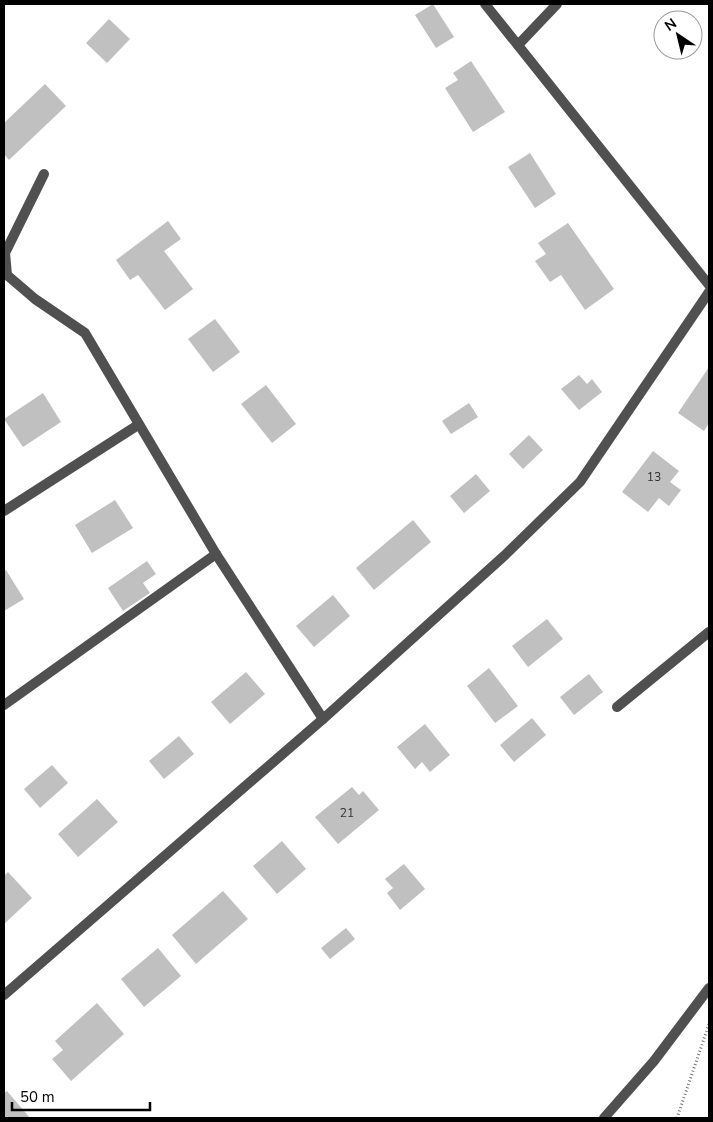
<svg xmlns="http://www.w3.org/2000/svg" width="713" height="1122" font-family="'Nunito Sans',sans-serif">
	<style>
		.building { fill: #c0c0c0 }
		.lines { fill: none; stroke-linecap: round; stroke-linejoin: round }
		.path { stroke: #727272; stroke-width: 3; stroke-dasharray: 1 2.5; stroke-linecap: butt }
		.service { stroke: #505050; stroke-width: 10 }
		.minor { stroke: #505050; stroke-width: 10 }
		.labels { text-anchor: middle; stroke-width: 4.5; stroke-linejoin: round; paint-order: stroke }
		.number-label { font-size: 12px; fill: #303030 }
	</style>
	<rect width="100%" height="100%" fill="#fff"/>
	<g class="building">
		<path d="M433 4 454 37 436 48 415 15Z"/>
		<path d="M109 19 130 39 107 63 86 43Z"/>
		<path d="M471 61 505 112 473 132 445 88 458 80 453 73Z"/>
		<path d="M45 84 66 106 9 160 4 154V123Z"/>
		<path d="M530 153 556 194 535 208 508 167Z"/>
		<path d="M168 221 181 239 164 251 193 289 165 310 138 275 130 280 116 260Z"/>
		<path d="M568 223 614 289 585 310 561 275 550 282 535 261 546 254 538 243Z"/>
		<path d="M215 319 240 352 213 372 188 339Z"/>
		<path d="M709 367V423L704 431 678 413Z"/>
		<path d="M579 375 587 384 592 379 602 392 579 410 561 389Z"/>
		<path d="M266 385 296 424 272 443 241 404Z"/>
		<path d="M43 393 61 422 23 447 4 419Z"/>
		<path d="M469 403 478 417 451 434 442 421Z"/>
		<path d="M529 435 543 450 523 469 509 454Z"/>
		<path d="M653 451 679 471 670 482 681 490 669 506 659 498 648 512 622 492Z"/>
		<path d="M476 474 490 491 464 513 450 496Z"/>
		<path d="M115 500 133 528 92 553 75 525Z"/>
		<path d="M413 520 431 542 374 590 356 568Z"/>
		<path d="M147 561 156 574 143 583 150 593 123 611 108 588Z"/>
		<path d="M6 570 24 599 4 611V571Z"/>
		<path d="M333 595 350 616 314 647 296 626Z"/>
		<path d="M547 619 563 639 528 667 512 646Z"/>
		<path d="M489 668 518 706 495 723 467 686Z"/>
		<path d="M246 672 265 694 230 724 211 702Z"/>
		<path d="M589 674 603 692 574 715 560 697Z"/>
		<path d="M532 718 546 735 514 762 500 745Z"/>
		<path d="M425 724 450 755 430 772 422 762 415 769 397 747Z"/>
		<path d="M179 736 194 754 164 779 149 761Z"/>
		<path d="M52 765 68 783 40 808 24 789Z"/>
		<path d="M352 787 359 795 363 791 379 810 338 844 315 817Z"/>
		<path d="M97 799 118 822 78 857 58 834Z"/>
		<path d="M282 841 306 869 277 894 253 866Z"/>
		<path d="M404 864 425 889 400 910 387 893 393 888 385 879Z"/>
		<path d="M8 872 32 898 4 924V876Z"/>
		<path d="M223 891 248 919 196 964 172 935Z"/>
		<path d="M346 928 355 939 330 959 321 948Z"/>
		<path d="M158 948 181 976 144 1007 121 979Z"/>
		<path d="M97 1003 124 1034 71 1081 52 1059 63 1050 55 1041Z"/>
		<path d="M7 1091 30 1118H4V1093Z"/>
	</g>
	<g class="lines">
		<path class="path" d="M677 1118 709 1024"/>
		<path class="service" d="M518 45 557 4"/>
		<g class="minor">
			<path d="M485 4 709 285"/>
			<path d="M44 174 5 253 7 275 35 299 85 333 216 554 323 719"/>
			<path d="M4 511 138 425"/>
			<path d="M4 705 216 554"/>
			<path d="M617 707 709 632"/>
			<path d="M4 995 323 719 504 556 580 482 709 292"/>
			<path d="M604 1118 654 1061 709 988"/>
		</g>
	</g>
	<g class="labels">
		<g class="number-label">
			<text x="654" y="481">13</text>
			<text x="347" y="817">21</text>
		</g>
	</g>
	<rect width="713" height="1122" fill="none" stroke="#000000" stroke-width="10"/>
	<g transform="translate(678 35) rotate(325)"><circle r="24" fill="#ffffff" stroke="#999999"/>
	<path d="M0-4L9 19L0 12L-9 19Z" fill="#000000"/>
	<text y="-8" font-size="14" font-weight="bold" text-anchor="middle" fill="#000000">N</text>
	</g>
	<path d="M12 1102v8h138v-8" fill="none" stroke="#000000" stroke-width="2.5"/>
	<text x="20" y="1102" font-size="15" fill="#000000" stroke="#ffffff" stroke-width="4" paint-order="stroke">50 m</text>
</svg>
